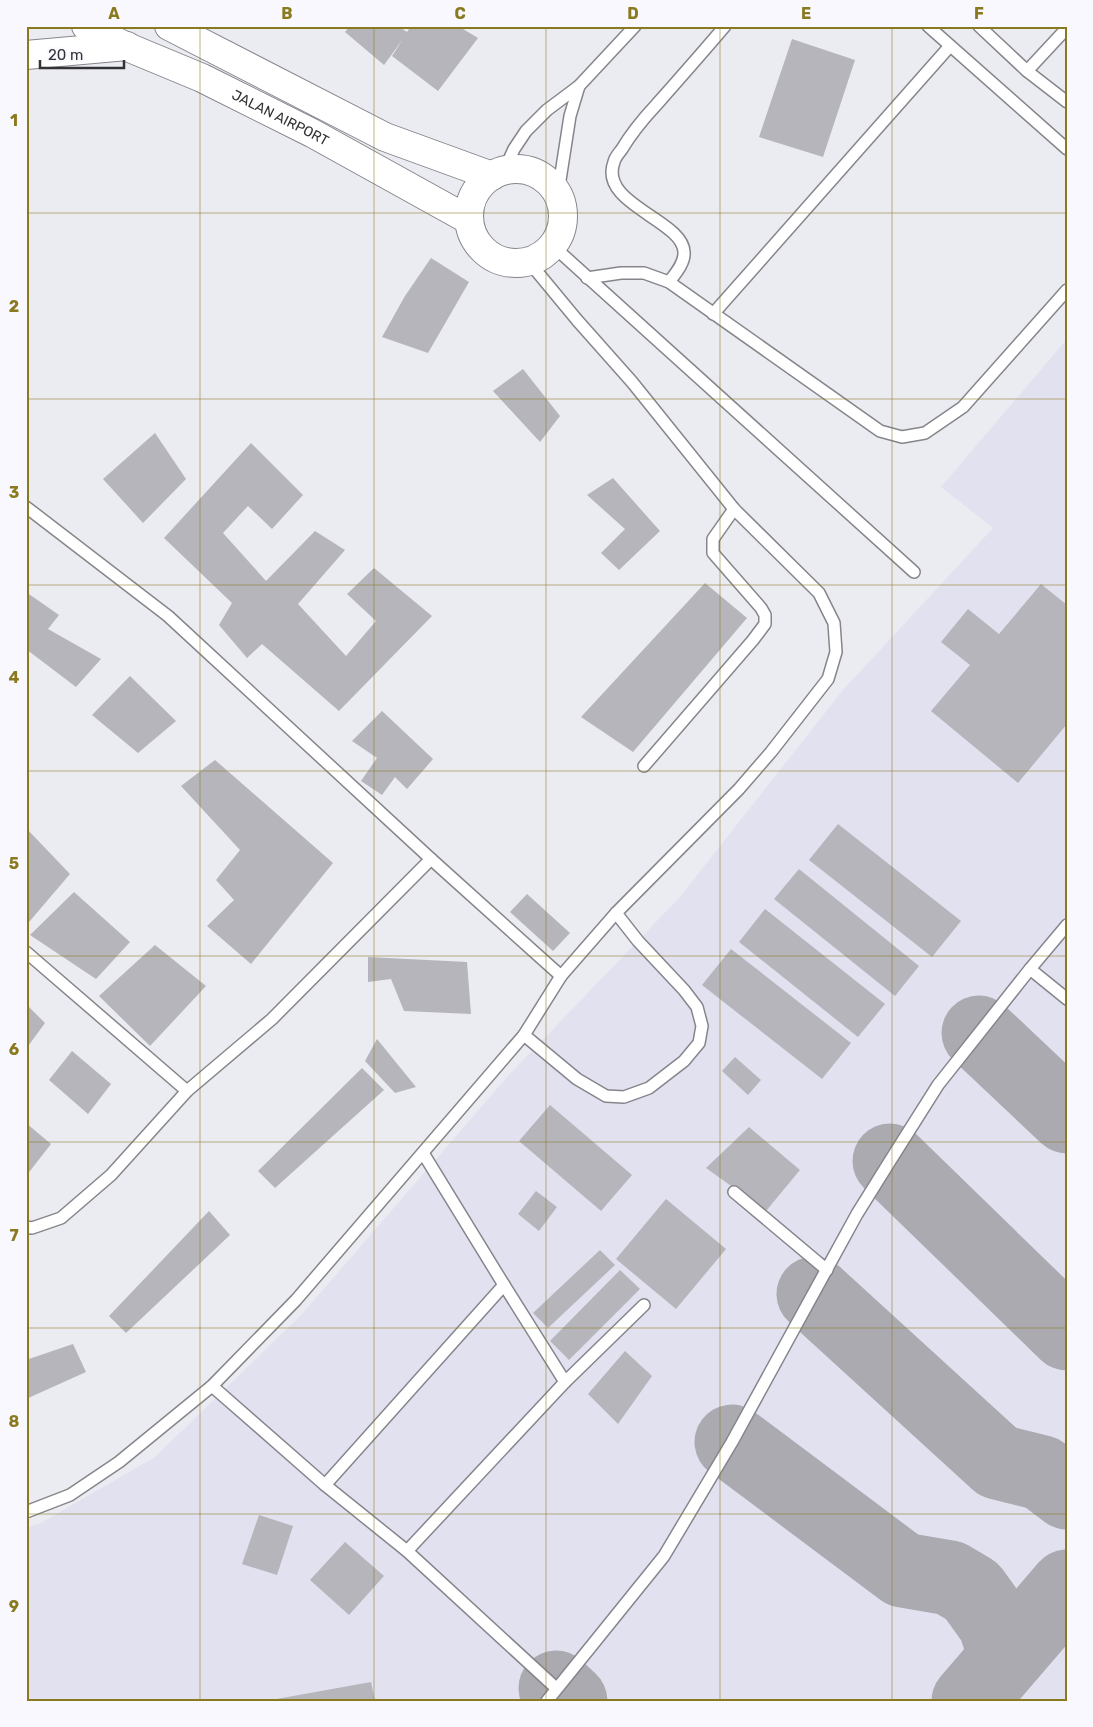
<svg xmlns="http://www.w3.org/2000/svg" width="1093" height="1727" font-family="Rubik,sans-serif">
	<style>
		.built { fill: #e2e1f0 }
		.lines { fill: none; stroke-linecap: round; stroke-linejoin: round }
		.taxiway { stroke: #aaaab0; stroke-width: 75 }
		.building { fill: #b6b5bc }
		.service-casing { stroke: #86858c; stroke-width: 14 }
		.tertiary-casing { stroke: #86858c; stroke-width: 30 }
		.service { stroke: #fff; stroke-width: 11 }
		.tertiary { stroke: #fff; stroke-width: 28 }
		.grid { fill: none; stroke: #897a1f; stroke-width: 1; stroke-opacity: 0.55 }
		.labels { text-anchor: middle; stroke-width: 4.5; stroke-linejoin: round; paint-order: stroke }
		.street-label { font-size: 14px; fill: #333336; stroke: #f9f8fe }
		.neatline { fill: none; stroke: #897a1f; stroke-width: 2 }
		.grid-label { font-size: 16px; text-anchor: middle; font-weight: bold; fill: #897a1f }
	</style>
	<rect width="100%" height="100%" fill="#ebebf2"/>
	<path class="built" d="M1067 339V1701H26V1528L41 1523 155 1457 302 1314 508 1076 679 898 843 690 993 528 941 487Z"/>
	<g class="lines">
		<g class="taxiway">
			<path d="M979 1033 1067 1116"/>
			<path d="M890 1161 1067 1333"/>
			<path d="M814 1294 998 1462 1042 1473 1067 1492"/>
			<path d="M732 1442 903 1570 950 1578 972 1591 995 1623 1006 1657"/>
			<path d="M556 1688 570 1701"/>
			<path d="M969 1701 1067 1587"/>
		</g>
	</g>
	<g class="building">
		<path d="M350 26H398L407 32 411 26H458L478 38 438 91 392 56 403 39 384 65 345 32Z"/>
		<path d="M792 39 855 60 823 157 759 137Z"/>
		<path d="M431 258 469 282 428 353 382 337 405 296Z"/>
		<path d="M523 369 560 416 540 442 493 391Z"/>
		<path d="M155 433 186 479 143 523 103 479Z"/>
		<path d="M251 443 303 495 272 529 248 506 223 533 266 581 315 531 345 550 298 604 346 656 376 621 347 594 374 568 432 616 339 711 262 644 247 658 219 625 232 603 164 538Z"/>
		<path d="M613 478 660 531 619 570 601 553 625 529 587 495Z"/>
		<path d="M705 583 747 618 633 752 581 717Z"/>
		<path d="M1041 584 1067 605V724L1018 783 931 711 970 665 941 642 968 609 999 634Z"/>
		<path d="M26 592 59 615 48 629 101 659 76 687 26 649Z"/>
		<path d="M130 676 176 721 138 753 92 715Z"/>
		<path d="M382 711 433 759 407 789 395 777 382 795 361 781 377 758 352 741Z"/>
		<path d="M215 760 333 863 251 964 207 926 234 900 216 880 240 850 181 786Z"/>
		<path d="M838 824 961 921 932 957 809 860Z"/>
		<path d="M26 828 70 874 29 922 26 920Z"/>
		<path d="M799 869 919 966 895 996 774 899Z"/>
		<path d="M74 892 130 942 96 979 30 935Z"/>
		<path d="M527 894 570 933 553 951 510 912Z"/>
		<path d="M765 909 885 1004 858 1037 739 942Z"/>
		<path d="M155 945 206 986 150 1046 99 996Z"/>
		<path d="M731 949 851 1043 822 1079 702 985Z"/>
		<path d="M368 957 467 962 471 1014 404 1011 391 979 368 982Z"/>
		<path d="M26 1004 45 1023 26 1049Z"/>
		<path d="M377 1039 416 1087 395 1093 365 1061Z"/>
		<path d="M72 1051 111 1084 88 1114 49 1080Z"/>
		<path d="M735 1057 761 1080 748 1095 722 1071Z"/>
		<path d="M362 1068 384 1090 275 1188 258 1171Z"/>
		<path d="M550 1105 632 1175 601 1211 519 1141Z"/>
		<path d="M26 1123 51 1144 26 1176Z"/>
		<path d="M749 1127 800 1170 766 1211 706 1168Z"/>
		<path d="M536 1191 557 1207 539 1231 518 1214Z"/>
		<path d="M666 1199 726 1249 676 1309 616 1259Z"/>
		<path d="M209 1211 230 1235 126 1333 109 1316Z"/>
		<path d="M600 1250 615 1265 548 1328 533 1313Z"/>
		<path d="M620 1270 640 1289 569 1360 550 1341Z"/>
		<path d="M73 1344 86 1372 26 1399V1360Z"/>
		<path d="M625 1351 652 1376 618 1424 588 1394Z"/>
		<path d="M259 1515 293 1526 277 1575 242 1564Z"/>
		<path d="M345 1542 384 1576 349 1615 310 1580Z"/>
		<path d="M371 1682 375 1701H271V1700Z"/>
	</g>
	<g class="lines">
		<g class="service-casing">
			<g id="service">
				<path d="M928 26 1067 149"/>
				<path d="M979 26 1027 71 1067 102"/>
				<path d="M1027 71 1067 28"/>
				<path d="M504 171 514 149 526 131 547 110 579 86 635 26"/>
				<path d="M558 193 570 116 579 86"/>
				<path d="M553 246 914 572"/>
				<path d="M587 278 621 273H644L669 282 880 431 902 437 925 433 963 407 1067 290"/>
				<path d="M669 282C675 274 685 263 684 252 683 220 598 204 614 162 615 157 619 153 622 149 632 132 644 118 657 104 680 78 703 52 725 26"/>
				<path d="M713 314 950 46"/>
				<path d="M26 507 168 616 431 859 561 976"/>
				<path d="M644 766 753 640 765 624V615L761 608 713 553V539L734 509"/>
				<path d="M1067 925 1030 969 1067 999"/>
				<path d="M26 952 187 1091"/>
				<path d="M524 1035 577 1079 606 1096 624 1097 649 1088 684 1061 699 1043 702 1026 697 1007 684 990 638 941 616 913"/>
				<path d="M734 1192 827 1270"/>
				<path d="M26 1227 32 1228 61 1218 111 1175 187 1091 272 1019 431 859"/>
				<path d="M565 1382 644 1305"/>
				<path d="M212 1386 325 1485 407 1551 556 1688"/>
				<path d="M325 1485 504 1285 423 1153"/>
				<path d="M26 1512 70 1495 119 1462 212 1386 296 1300 524 1035 561 976 616 913 739 789 771 752 828 679 836 652 834 623 819 593 734 509 632 382 577 320 529 262"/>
				<path d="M407 1551 565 1382 504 1285"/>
				<path d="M547 1701 664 1556 732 1442 857 1214 890 1161 938 1085 1030 969"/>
			</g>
		</g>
		<g class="tertiary-casing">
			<g id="tertiary">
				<path id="s1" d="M86 26 125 46 202 78 312 133 469 220"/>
				<path d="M169 26 385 137 492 176"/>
				<path d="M26 55 127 46"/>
				<circle cx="516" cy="216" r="47"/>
			</g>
		</g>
		<use href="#service" class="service"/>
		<use href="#tertiary" class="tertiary"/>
	</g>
	<path class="grid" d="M200 26V1701M374 26V1701M546 26V1701M720 26V1701M892 26V1701M26 213H1067M26 399H1067M26 585H1067M26 771H1067M26 956H1067M26 1142H1067M26 1328H1067M26 1514H1067"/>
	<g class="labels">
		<g class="street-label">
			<text dy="5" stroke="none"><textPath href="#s1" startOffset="215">JALAN AIRPORT</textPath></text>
		</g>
	</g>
	<rect width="1093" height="1727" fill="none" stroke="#f9f8fe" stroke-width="55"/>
	<path d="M40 60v8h84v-8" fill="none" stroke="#333336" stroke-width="2.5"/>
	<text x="48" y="60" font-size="15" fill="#333336" stroke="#f9f8fe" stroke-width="4" paint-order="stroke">20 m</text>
	<rect x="28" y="28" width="1038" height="1672" class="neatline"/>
	<g class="grid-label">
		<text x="114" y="19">A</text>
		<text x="287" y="19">B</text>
		<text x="460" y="19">C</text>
		<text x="633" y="19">D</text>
		<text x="806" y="19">E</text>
		<text x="979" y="19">F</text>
		<text x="14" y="126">1</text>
		<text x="14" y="312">2</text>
		<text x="14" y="498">3</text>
		<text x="14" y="683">4</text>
		<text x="14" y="869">5</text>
		<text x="14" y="1055">6</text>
		<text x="14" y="1241">7</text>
		<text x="14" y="1427">8</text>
		<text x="14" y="1612">9</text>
	</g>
</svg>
